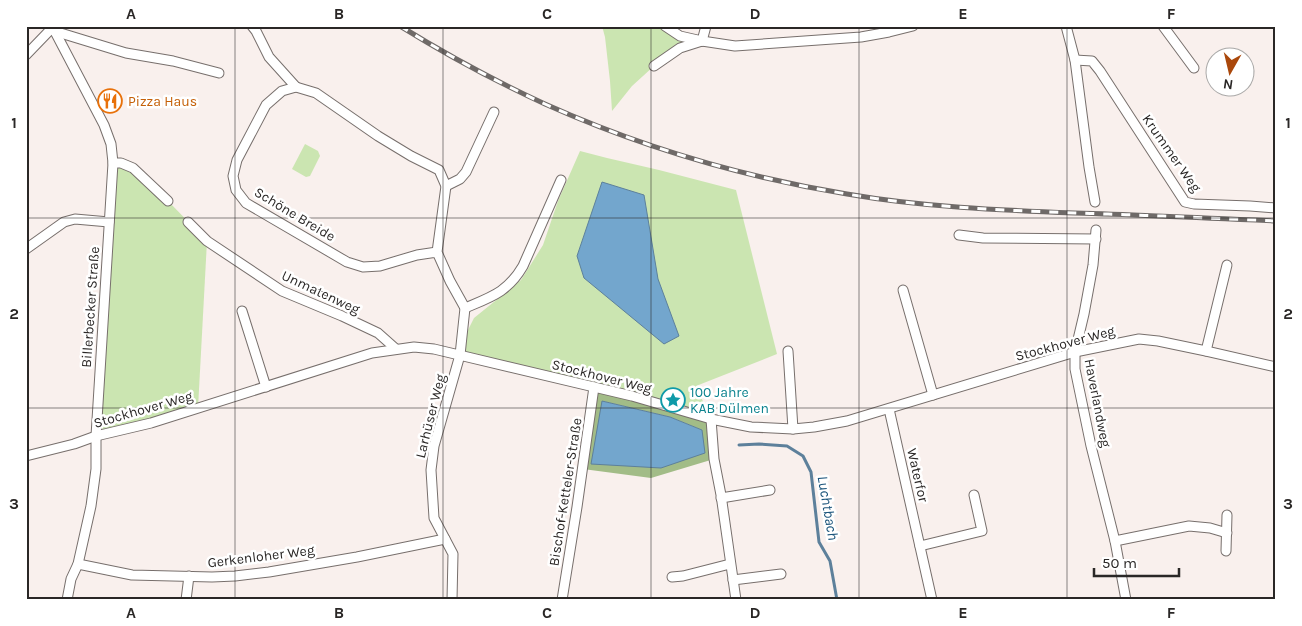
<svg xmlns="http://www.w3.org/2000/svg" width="1302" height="626" font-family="Karla,sans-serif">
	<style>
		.green { fill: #cbe5b1 }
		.forest { fill: #a2bc87; fill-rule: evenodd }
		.water { fill: #73a6cd; stroke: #5d809b }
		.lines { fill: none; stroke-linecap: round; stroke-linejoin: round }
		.stream { stroke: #5d809b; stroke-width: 3 }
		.street-casing { stroke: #776f6c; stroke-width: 11 }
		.street { stroke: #fff; stroke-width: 9 }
		.rail-casing { stroke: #6f6a68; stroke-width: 5 }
		.rail { stroke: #fff; stroke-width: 3; stroke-dasharray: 9; stroke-linecap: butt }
		.grid { fill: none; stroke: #2a2726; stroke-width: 1; stroke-opacity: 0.55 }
		.labels { text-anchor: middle; stroke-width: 5; stroke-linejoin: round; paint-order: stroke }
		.food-label { font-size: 14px; fill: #c56008; stroke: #fff; text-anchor: start }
		.street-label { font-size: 14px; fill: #2a2726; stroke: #fff }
		.culture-label { font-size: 14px; fill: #0d838f; stroke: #fff; text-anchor: start }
		.water-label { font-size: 15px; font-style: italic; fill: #1c557c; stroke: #fff }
		.neatline { fill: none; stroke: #2a2726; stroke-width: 2 }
		.grid-label { font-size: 16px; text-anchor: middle; font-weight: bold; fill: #2a2726 }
	</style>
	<rect width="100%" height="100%" fill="#f9f0ed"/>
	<g class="green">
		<path d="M602 26H665L702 41 654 66 632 86 612 111 610 81 605 37Z"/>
		<path d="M305 144 318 151 320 156 310 176 306 177 292 169Z"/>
		<path d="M580 151 607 158 659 170 736 190 777 354 696 386 711 419 460 355 465 336 474 318 521 280 543 245 558 201Z"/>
		<path d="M113 163H121L168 201 207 241 198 408 96 436Z"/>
	</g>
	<path class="forest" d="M594 387 711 419 714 459 651 478 583 469ZM602 401 670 417 702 430Z"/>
	<g class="water">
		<path d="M602 182 644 195 658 279 679 336 664 344 584 278 577 256Z"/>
		<path d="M602 401 670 417 702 430 705 453 661 468 591 464Z"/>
	</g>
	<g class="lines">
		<path class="stream" d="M739 445 759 444 787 446 803 456 811 472 819 542 830 561 837 600"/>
		<g class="street-casing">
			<g id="street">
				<path d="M52 26 104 125 111 144 113 163 96 436V469L91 506 78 564 71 579 67 600"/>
				<path d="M252 26 256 31 269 57 296 87"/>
				<path d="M665 26 680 36 702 41 735 46 861 37 889 32 913 26"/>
				<path d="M1066 26 1075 60 1089 167 1095 202"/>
				<path d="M1163 26 1194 68"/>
				<path d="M54 31 126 53 173 61 219 73"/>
				<path d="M702 41 706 26"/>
				<path d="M26 55 53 27"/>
				<path d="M1075 60 1092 61 1100 71 1185 202 1194 204 1250 206 1276 208"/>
				<path d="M654 66 680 48 702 41"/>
				<path d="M113 163H121L133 168 168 201"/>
				<path d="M446 186 460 179 466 172 494 112"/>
				<path d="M188 222 207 241 282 291 342 316 378 333 396 349"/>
				<path d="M1096 230 1093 265 1084 314 1075 352V369L1091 446 1115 541 1126 600"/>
				<path d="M959 235 983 238 1096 239"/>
				<path d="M26 249 64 222 75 219 109 222"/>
				<path d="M437 252 417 255 380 266 363 267 347 262 246 203 236 190 233 176 237 160 266 105 282 91 296 87 316 93 378 136 411 156 439 170 446 186 437 252 450 281 465 308 460 355 434 446 431 470 434 518 453 554 452 600"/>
				<path d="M903 290 933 395"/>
				<path d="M465 308C491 297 508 292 523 266L561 180"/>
				<path d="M242 311 266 387"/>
				<path d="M788 351 793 429"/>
				<path d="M1206 351 1227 265"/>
				<path d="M889 409 932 600"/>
				<path d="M711 419 714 459 721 495 736 600"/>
				<path d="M26 456 74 444 96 436 151 423 372 353 414 347 434 349 632 396 711 419 751 427 793 429 814 427 847 421 1075 352 1139 339 1158 341 1206 351 1276 367"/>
				<path d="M721 498 770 490"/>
				<path d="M1115 541 1189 526 1210 528 1227 533"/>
				<path d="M920 546 982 531 974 495"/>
				<path d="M1226 551 1227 515"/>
				<path d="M78 564 132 575 212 577 235 576 269 572 357 557 445 539"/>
				<path d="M672 577 683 576 730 564"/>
				<path d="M733 580 781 574"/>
				<path d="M186 600 189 576"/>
				<path d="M562 600 577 507 594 387"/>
			</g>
		</g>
		<use href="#street" class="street"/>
		<g class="rail-casing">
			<path id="rail" d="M400 26C447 55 495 81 545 104 641 147 743 177 847 194 922 207 998 210 1075 213 1142 215 1209 218 1276 221"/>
		</g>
		<use href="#rail" class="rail"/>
	</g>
	<path class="grid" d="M235 26V600M443 26V600M651 26V600M859 26V600M1067 26V600M26 218H1276M26 408H1276"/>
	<defs>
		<g id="restaurant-ring" transform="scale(1.25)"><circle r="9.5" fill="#fff" stroke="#e8710a" stroke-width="1.5"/><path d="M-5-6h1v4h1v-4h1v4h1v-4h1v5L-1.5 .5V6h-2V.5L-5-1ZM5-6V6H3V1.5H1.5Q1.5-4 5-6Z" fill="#e8710a"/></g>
		<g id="sight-ring" transform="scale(1.25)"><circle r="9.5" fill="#fff" stroke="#0f9aa8" stroke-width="1.5"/><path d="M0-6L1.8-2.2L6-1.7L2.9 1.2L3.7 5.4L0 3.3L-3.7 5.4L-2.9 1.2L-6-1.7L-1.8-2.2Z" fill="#0f9aa8"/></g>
	</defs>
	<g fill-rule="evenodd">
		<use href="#restaurant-ring" x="110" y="101"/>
		<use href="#sight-ring" x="673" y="400"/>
	</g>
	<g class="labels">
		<g class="food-label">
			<text x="128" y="106">Pizza Haus</text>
		</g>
		<g class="street-label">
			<text transform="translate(1172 153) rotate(55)" y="5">Krummer Weg</text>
			<text transform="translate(295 214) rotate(31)" y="5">Schöne Breide</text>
			<text transform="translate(321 292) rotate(25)" y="5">Unmatenweg</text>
			<text transform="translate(90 307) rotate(-86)" y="5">Billerbecker Straße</text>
			<text transform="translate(1065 343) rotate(-15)" y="5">Stockhover Weg</text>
			<text transform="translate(602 376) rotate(14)" y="5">Stockhover Weg</text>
			<text transform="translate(1098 403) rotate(79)" y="5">Haverlandweg</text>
			<text transform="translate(143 409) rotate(-16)" y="5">Stockhover Weg</text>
			<text transform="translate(430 416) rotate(-76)" y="5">Larhüser Weg</text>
			<text transform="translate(918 475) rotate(77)" y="5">Waterfor</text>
			<text transform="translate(565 492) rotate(-81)" y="5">Bischof-Ketteler-Straße</text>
			<text transform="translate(261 556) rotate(-7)" y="5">Gerkenloher Weg</text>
		</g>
		<g class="culture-label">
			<text x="690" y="397">100 Jahre<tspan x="690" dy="16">KAB Dülmen</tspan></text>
		</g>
		<g class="water-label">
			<text transform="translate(828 508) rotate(80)" y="5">Luchtbach</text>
		</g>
	</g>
	<rect width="1302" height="626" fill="none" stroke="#ffffff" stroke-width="55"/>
	<g transform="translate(1230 72) rotate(188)"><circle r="24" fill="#ffffff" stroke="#aaa9a8"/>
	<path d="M0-4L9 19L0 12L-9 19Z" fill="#aa480b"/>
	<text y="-8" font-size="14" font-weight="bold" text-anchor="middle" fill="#2a2726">N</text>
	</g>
	<path d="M1094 568v8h85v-8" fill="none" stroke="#2a2726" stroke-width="2.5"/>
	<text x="1102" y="568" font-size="15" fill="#2a2726" stroke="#ffffff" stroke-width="4" paint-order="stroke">50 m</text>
	<rect x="28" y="28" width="1246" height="570" class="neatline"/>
	<g class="grid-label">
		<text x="131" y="19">A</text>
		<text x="339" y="19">B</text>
		<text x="547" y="19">C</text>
		<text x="755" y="19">D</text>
		<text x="963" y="19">E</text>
		<text x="1171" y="19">F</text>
		<text x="14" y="128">1</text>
		<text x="1288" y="128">1</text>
		<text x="14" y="319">2</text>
		<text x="1288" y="319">2</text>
		<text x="14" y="509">3</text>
		<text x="1288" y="509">3</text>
		<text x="131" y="618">A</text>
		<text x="339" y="618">B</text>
		<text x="547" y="618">C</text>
		<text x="755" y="618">D</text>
		<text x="963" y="618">E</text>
		<text x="1171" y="618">F</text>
	</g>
</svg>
